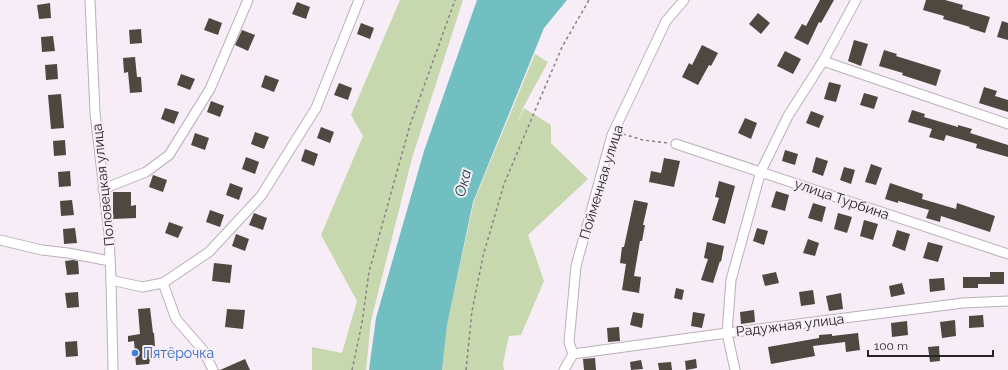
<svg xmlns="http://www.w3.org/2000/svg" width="1008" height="370" font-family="Raleway,sans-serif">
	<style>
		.green { fill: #c8d8ae }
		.water { fill: #71bfc0 }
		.building { fill: #4d4840 }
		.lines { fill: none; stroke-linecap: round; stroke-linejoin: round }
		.minor-casing { stroke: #b9b1b9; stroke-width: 11 }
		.path { stroke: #878187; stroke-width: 1.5; stroke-dasharray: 3 3; stroke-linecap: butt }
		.minor { stroke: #fff; stroke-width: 9 }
		.shop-dot { fill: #3f7fe0; stroke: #f6edf6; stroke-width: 1.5 }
		.labels { text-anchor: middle; stroke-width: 4; stroke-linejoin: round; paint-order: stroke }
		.street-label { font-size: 14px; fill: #272427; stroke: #f6edf6 }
		.shop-label { font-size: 14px; fill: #366cbe; stroke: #f6edf6; text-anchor: start }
		.water-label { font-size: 15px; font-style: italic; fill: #183e3f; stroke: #f6edf6 }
	</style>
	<rect width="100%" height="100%" fill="#f6edf6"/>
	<g class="green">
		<path d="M400 0H463L412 158 371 321 366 370H312V347L342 353 357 301 321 235 363 136 351 115Z"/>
		<path d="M535 54 548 62 523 108 516 127 524 108 551 125V143L588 179 528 235 544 281 521 335 509 336 503 363 504 370H442L447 324 474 201Z"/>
	</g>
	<path class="water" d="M477 0H567L544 28 473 202 447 325 442 370H369L376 318 424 151Z"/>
	<g class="building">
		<path d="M820 0H834L821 23 819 22 808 45 794 38 802 24 806 26Z"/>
		<path d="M926 0H945L963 5 962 9 990 17 985 33 969 28 970 27 943 19 944 16 923 10Z"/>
		<path d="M297 2 310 7 306 19 292 14Z"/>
		<path d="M50 3 51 18 39 19 37 5Z"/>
		<path d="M758 13 770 23 761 34 749 24Z"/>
		<path d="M209 18 222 23 218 35 204 30Z"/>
		<path d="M1002 21 1008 23V40L997 37Z"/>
		<path d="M361 23 374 28 370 39 357 34Z"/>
		<path d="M141 29 142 43 130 44 129 30Z"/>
		<path d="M242 30 255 35 248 51 235 45Z"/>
		<path d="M53 36 55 51 42 52 41 37Z"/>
		<path d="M854 40 868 44 861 66 848 61Z"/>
		<path d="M702 45 718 53 711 66 709 65 698 85 682 77 689 63 692 65Z"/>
		<path d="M884 50 897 54 896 56 941 70 936 86 902 75 903 73 879 66Z"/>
		<path d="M785 51 801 59 793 74 777 66Z"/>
		<path d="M135 57 137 77H141L142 92 130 93 128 72 124 73 123 58Z"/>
		<path d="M57 64 58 79 46 80 45 65Z"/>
		<path d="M181 74 195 79 190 90 177 85Z"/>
		<path d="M265 75 279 80 274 92 261 87Z"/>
		<path d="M829 82 841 85 836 102 824 99Z"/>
		<path d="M339 83 352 88 348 100 334 95Z"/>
		<path d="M984 87 997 91 995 96 1008 100V112L979 103Z"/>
		<path d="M864 93 878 97 874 109 860 105Z"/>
		<path d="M61 94 64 128 51 129 48 95Z"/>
		<path d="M211 101 224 106 220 117 207 112Z"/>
		<path d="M165 108 179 112 174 124 161 119Z"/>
		<path d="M912 110 925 114 924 117 958 127V125L972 129 970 133 1008 145V157L976 148 977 144 946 135 944 141 929 137 932 129 908 122Z"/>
		<path d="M811 111 824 116 819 128 806 123Z"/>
		<path d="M745 118 757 123 751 139 738 133Z"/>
		<path d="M321 127 334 132 330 143 317 138Z"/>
		<path d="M255 132 269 137 264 149 251 144Z"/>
		<path d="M195 133 209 138 205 150 191 145Z"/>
		<path d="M65 140 66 155 54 156 53 141Z"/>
		<path d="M305 149 318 154 314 166 301 161Z"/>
		<path d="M785 150 798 154 795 165 782 161Z"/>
		<path d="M246 157 259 162 255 174 242 169Z"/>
		<path d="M816 157 828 161 823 176 812 172Z"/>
		<path d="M664 158 680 161 674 187 649 182 651 171 661 173Z"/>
		<path d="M871 164 882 168 876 185 865 182Z"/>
		<path d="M844 167 855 170 851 184 840 180Z"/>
		<path d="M70 171 71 186 59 187 58 172Z"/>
		<path d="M153 175 167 180 163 192 149 187Z"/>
		<path d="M719 181 735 186 725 224 712 220 719 198 715 197Z"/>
		<path d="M230 183 243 188 239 200 226 195Z"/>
		<path d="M890 183 923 194 922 199 956 209 957 203 995 216 990 232 941 216 940 222 926 218 929 210 898 201V203L885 199Z"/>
		<path d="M776 191 789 195 785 211 771 207Z"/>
		<path d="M113 192H131V206L136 205V218L113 219Z"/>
		<path d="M72 200 74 215 61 216 60 201Z"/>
		<path d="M634 200 648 203 643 225H645L642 241H640L634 276 641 277 639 293 622 290 626 264 620 263 622 247H624Z"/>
		<path d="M813 203 826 207 822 222 808 218Z"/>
		<path d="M210 210 224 215 220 227 206 222Z"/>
		<path d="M254 213 267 218 263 230 249 225Z"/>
		<path d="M838 213 852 217 847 233 834 229Z"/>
		<path d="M864 220 878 224 873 240 860 236Z"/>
		<path d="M169 222 183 227 178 238 165 233Z"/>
		<path d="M75 228 77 243 64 244 63 229Z"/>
		<path d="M757 228 768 231 764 245 753 241Z"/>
		<path d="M897 230 910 234 905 251 892 246Z"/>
		<path d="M236 234 249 239 245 251 232 246Z"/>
		<path d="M808 239 819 243 815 256 803 253Z"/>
		<path d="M707 242 724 246 721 262 720 261 713 283 701 280 708 259 704 258Z"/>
		<path d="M928 242 943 246 938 262 923 258Z"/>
		<path d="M73 260 78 261 79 274 67 275 65 261Z"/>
		<path d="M214 263 232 265 230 283 212 281Z"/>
		<path d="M776 272 779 283 765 286 762 275Z"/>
		<path d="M990 272H1004V284H978V288H963V277H990Z"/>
		<path d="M944 278 945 290 930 292 929 279Z"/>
		<path d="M902 283 905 294 891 297 889 286Z"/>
		<path d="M676 288 684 290 682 300 674 298Z"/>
		<path d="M813 290 815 304 801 306 799 292Z"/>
		<path d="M78 292 79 307 67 308 65 293Z"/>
		<path d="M841 293 843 309 829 311 826 296Z"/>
		<path d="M150 308 153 333H154L155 346H153L149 364 136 365 134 341 128 342V336L140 334 138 309Z"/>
		<path d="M227 309 245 310 243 329 225 327Z"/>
		<path d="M754 310 755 322 741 324 740 312Z"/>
		<path d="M633 312 644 314 642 328 630 325Z"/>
		<path d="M693 312 705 314 702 328 691 326Z"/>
		<path d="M983 315 984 327 969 328V316Z"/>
		<path d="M955 320 956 336 942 338 940 322Z"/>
		<path d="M907 321 908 335 892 337 891 323Z"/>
		<path d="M619 327 620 341 608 342 607 328Z"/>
		<path d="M858 333 860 350 846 352 845 342 813 346 815 356 771 364 768 347 819 338V335L832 334V336Z"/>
		<path d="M77 341 78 356 66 357 65 342Z"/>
		<path d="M939 346 940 361 930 362 928 347Z"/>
		<path d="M595 358 596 370H584L583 359Z"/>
		<path d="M245 359 250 370H220Z"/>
		<path d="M696 359 697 368 686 370 685 361Z"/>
		<path d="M641 360 643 369 631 370 630 362Z"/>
		<path d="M671 362 672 370H659L658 363Z"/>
	</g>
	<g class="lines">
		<g class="minor-casing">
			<g id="minor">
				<path d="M90 0 95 113 109 234 111 280 113 370"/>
				<path d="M823 61 1008 124"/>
				<path d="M676 144 1008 254"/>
				<path d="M103 189 146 172 169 155 210 89 248 0"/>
				<path d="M0 240 42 250 68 253 110 261"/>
				<path d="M111 280 142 287 163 283 209 252 261 196 316 108 359 0"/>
				<path d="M163 283 176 319 203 350 213 370"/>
				<path d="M573 354 727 333 963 303 1008 301"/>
				<path d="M573 354 569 342 576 266 612 135 666 21 684 0"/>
				<path d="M564 370 573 354"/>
				<path d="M735 370 727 333 731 280 761 171 788 116 823 61 856 0"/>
			</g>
		</g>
		<g class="path">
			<path d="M623 134 643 140 668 143"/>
			<path d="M352 370 362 323 369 272 410 125 455 0"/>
			<path d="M466 370 472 311 483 256 504 184 562 47 589 0"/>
		</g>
		<use href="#minor" class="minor"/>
	</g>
	<circle class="shop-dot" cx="135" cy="353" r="4"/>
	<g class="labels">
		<g class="street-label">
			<text transform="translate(601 182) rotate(-73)" y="5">Пойменная улица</text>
			<text transform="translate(103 185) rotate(-96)" y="5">Половецкая улица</text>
			<text transform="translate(842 199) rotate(19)" y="5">улица Турбина</text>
			<text transform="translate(790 325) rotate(-7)" y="5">Радужная улица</text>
		</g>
		<g class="shop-label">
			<text x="143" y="358">Пятёрочка</text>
		</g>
		<g class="water-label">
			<text transform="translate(463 183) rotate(-75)" y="5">Ока</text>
		</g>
	</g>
	<path d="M868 350v6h125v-6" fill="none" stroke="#272427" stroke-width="2"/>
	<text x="874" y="350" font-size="12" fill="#272427" stroke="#f6edf6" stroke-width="3" paint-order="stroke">100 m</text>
</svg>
